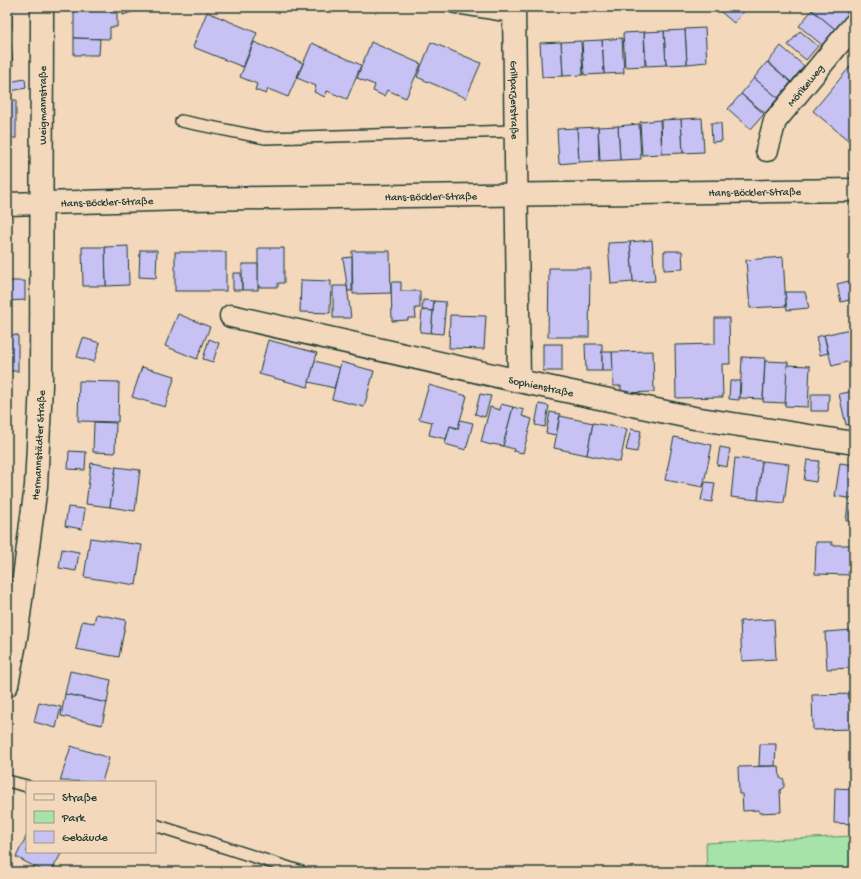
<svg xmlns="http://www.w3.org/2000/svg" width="861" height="879" font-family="'Gochi Hand',sans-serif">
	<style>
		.green { fill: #a6e3a9; stroke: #62906e }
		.building { fill: #c7c1f4; stroke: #1f3d34 }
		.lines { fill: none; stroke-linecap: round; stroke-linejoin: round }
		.service-casing { stroke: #1f3d34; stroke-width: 14 }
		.minor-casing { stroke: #1f3d34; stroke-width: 25 }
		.secondary-casing { stroke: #1f3d34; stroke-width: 25 }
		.service { stroke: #f4d8bb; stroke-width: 11 }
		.minor { stroke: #f4d8bb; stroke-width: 22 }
		.secondary { stroke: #f4d8bb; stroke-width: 22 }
		.labels { text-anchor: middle; stroke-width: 3.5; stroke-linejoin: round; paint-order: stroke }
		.street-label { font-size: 11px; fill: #1f3d34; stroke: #f4d8bb }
	</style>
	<rect width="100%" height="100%" fill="#f4d8bb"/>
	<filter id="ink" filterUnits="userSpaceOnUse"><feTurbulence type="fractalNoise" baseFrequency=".025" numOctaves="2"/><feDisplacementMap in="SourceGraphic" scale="8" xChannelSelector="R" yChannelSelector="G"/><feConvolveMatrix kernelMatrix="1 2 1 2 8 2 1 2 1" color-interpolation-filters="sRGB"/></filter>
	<g filter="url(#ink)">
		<path class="green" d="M854 836V872H707L706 843Z"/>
		<g class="building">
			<path d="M7 7H13L12 16 7 15Z"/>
			<path d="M74 7H111V13H117V27H110V39L74 38Z"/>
			<path d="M120 7H147L123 15Z"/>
			<path d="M715 7H746L747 8 734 23Z"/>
			<path d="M814 7H840L848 14 835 29 812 10Z"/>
			<path d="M841 7H854L849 14Z"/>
			<path d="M812 10 835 29 822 45 799 26Z"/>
			<path d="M207 12 257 33 243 67 193 47Z"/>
			<path d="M7 16H12V30L7 31Z"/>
			<path d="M705 28 707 62 687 64 685 29Z"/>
			<path d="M685 30 687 64 666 65 664 31Z"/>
			<path d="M664 31 666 65 646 66 644 32Z"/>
			<path d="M800 31 818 46 806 60 788 45Z"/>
			<path d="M644 32 645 66 625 67 623 33Z"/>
			<path d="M74 38 100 39 99 55H74Z"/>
			<path d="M622 38 624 73 604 74 602 40Z"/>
			<path d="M602 40 604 74 584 75 582 41Z"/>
			<path d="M581 41 583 75 563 76 561 42Z"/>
			<path d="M254 42 303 63 288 97 268 89 266 94 255 90 257 84 240 77Z"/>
			<path d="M371 42 421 64 406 98 387 90 384 96 373 91 375 85 357 78Z"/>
			<path d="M431 42 481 63 466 98 417 77Z"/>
			<path d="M561 42 563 76 542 77 540 43Z"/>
			<path d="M7 43H11L13 67H7Z"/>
			<path d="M312 43 361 65 347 99 327 91 325 97 314 92 316 86 297 78Z"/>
			<path d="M781 46 804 66 791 82 768 62Z"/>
			<path d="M767 62 791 82 778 98 754 78Z"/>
			<path d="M854 62V145L813 111Z"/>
			<path d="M754 78 778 98 765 113 741 94Z"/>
			<path d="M25 79 26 88 11 91 9 82Z"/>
			<path d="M741 94 764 114 751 129 728 109Z"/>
			<rect x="7" y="100" width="9" height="38"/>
			<path d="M702 118 704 152 683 153 681 119Z"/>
			<path d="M681 119 683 153 662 154 661 120Z"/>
			<path d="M660 120 662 154 642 155 640 122Z"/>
			<path d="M711 123H721L722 141 712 142Z"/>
			<path d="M639 124 641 159 620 160 618 126Z"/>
			<path d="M618 126 620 160 600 161 598 127Z"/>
			<path d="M598 127 599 161 579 162 577 128Z"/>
			<path d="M577 128 579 162 559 164 557 129Z"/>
			<path d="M652 240 655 281 633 282 630 242Z"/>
			<path d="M630 242 633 282 611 284 608 243Z"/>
			<path d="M128 246 129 285 106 286 105 247Z"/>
			<path d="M82 247H105L106 286H83Z"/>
			<path d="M258 248H284V283H278V287H258Z"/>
			<path d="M140 250H157L156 278 139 277Z"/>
			<path d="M352 251H390L391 293 353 294Z"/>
			<path d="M664 251H682L683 269 664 270Z"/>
			<rect x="175" y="252" width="51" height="39"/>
			<path d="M352 257V291H348L343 258Z"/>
			<path d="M783 257 786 306 750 308 746 260Z"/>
			<rect x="242" y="264" width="16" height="26"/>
			<path d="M549 268H590L589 337H548Z"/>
			<path d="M233 273H241L242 290H233Z"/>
			<path d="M301 280 331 281 330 313 300 312Z"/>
			<path d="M7 281H25V300L7 301Z"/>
			<path d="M849 281 853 299 841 302 837 284Z"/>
			<path d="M391 282H401V291H420V308H415L416 318H408V320L392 321Z"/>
			<path d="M333 286H347L351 318H333Z"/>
			<path d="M785 292H805L809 308 787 310Z"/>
			<path d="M423 300 434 301 433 311 422 310Z"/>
			<path d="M434 301 446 302 443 334 431 333Z"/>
			<path d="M422 310 433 311 431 333 420 332Z"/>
			<path d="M178 314 210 327 197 359 165 346Z"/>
			<path d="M450 315 486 316 484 349 449 348Z"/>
			<path d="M715 318H729L730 364H722L723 397 676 398 675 345 715 344Z"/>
			<path d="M854 328V360L832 366 824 335Z"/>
			<rect x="7" y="335" width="11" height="36"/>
			<path d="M824 335 828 353 820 355 816 337Z"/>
			<path d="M83 338 100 343 94 362 77 357Z"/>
			<path d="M209 339 219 343 213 362 203 359Z"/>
			<path d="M268 340 317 353 308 387 259 374Z"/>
			<rect x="543" y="344" width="19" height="27"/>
			<path d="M585 344H602V371H586Z"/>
			<path d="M653 351 654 392 621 393V386H613L612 352Z"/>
			<path d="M602 352H612L613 371H602Z"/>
			<path d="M742 357 765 358 763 399 740 398Z"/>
			<path d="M315 361 340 368 334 388 309 382Z"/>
			<path d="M765 361 788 362 786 403 763 402Z"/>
			<path d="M341 362 374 371 364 407 332 399Z"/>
			<path d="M787 365 810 366 808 407 785 406Z"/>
			<path d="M142 367 175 376 165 407 132 397Z"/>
			<path d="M79 381 119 382 118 422 78 421Z"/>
			<path d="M730 381H740L739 400 729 399Z"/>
			<path d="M429 385 467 396 458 428 450 426 446 439 429 435 432 422 419 419Z"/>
			<path d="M854 391V423L846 425 839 394Z"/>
			<path d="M480 394 491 396 485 417 475 414Z"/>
			<path d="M811 394H829L828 411H811Z"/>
			<path d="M501 404 513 407 503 446 492 444 491 445 481 442 490 407 500 410Z"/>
			<path d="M539 404 549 406 545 427 535 425Z"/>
			<path d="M513 407 524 410 522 416 532 419 523 453 513 451 514 449 503 446Z"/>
			<path d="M550 412 560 414 556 435 546 433Z"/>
			<path d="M560 416 593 423 587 455 554 448Z"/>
			<path d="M460 420 473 423 466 450 445 444 450 426 458 429Z"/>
			<path d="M94 422 116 423 115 453 93 452Z"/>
			<path d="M593 423 627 429 620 462 587 455Z"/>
			<path d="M631 429 641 431 637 452 626 450Z"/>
			<path d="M674 437 712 445 703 487 665 480Z"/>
			<path d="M720 447 730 449 727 467 717 465Z"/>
			<path d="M69 451 86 452 85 470 68 469Z"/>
			<path d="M735 458 762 461 758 500 731 497Z"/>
			<path d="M807 460 819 461 816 482 804 480Z"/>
			<path d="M762 461 789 464 784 503 758 500Z"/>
			<path d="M91 463 116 467 110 507 86 504Z"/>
			<path d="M840 463 854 465V499L835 496Z"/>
			<path d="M116 467 140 470 135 511 110 507Z"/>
			<path d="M705 482 715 483 712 502 701 500Z"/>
			<path d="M848 504 854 505V521H846Z"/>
			<path d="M68 507 85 509 82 529 65 526Z"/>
			<path d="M90 538 142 545 136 585 84 577Z"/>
			<path d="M816 542H832V545H853L852 575 815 574Z"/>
			<path d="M62 549 79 552 76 571 59 568Z"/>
			<path d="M96 614 126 620 119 657 76 649 82 621 94 623Z"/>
			<path d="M774 619 776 659 742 661 740 621Z"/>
			<path d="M854 630V668L827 669 825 632Z"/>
			<path d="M70 671 111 680 107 703 65 694Z"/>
			<rect x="850" y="672" width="4" height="17"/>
			<path d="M65 694 107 703 102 725 61 716Z"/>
			<path d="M854 694V729L813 730 812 695Z"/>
			<path d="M39 702 61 707 56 728 34 722Z"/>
			<path d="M760 744H776L775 766H759Z"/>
			<path d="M71 746 109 758 102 782 60 781Z"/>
			<path d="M779 766 780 778 784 780V787L780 790 781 812 759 813V810L743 811 742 794H739L738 767Z"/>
			<path d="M835 788 854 789V824L834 823Z"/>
			<path d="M27 835V852H62L51 872H45L16 857Z"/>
		</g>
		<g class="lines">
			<g class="service-casing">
				<g id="service">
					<path d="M453 7 514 17"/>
					<path d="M181 121 265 138 516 131"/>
					<path d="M7 781 27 786"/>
					<path d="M155 825 302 872"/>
				</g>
			</g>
			<g class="minor-casing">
				<g id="minor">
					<path id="s1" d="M514 7 519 381"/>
					<path id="s2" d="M767 150 775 121 854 25"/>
					<path id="s3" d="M231 316 519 381 694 418 854 443"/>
					<path id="s4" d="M7 685 16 638 36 486 41 385 42 7"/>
				</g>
			</g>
			<g class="secondary-casing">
				<g id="secondary">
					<path id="s5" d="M7 204 187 199 854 190"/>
				</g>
			</g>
			<use href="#service" class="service"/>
			<use href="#minor" class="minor"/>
			<use href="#secondary" class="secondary"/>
		</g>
	</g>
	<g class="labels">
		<g class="street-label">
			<text dy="4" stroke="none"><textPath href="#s2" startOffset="77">Mörikeweg</textPath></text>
			<text dy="4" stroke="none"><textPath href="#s1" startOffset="93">Grillparzerstraße</textPath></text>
			<text dy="4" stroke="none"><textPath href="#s4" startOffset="582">Weigmannstraße</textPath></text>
			<text dy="4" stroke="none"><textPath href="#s5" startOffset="748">Hans-Böckler-Straße</textPath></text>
			<text dy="4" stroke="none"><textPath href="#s5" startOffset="424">Hans-Böckler-Straße</textPath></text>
			<text dy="4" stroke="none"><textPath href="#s5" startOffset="100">Hans-Böckler-Straße</textPath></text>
			<text dy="4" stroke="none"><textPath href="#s3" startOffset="318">Sophienstraße</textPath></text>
			<text dy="4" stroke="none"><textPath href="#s4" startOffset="242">Hermannstädter Straße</textPath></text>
		</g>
	</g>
	<rect width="861" height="879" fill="none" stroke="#f4d8bb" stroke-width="24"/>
	<rect x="12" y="12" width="837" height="855" fill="none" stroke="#1f3d34" stroke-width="1.5" filter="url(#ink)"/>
	<rect x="26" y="781" width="130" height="72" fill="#f4d8bb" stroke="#9f9a85"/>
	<rect x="34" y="794" width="20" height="6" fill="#f4d8bb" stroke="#9f9a85"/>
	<text x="62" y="801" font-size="12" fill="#1f3d34">Straße</text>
	<rect x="34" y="811" width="20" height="12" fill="#a6e3a9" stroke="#9f9a85"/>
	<text x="62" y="821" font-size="12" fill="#1f3d34">Park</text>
	<rect x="34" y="831" width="20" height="12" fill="#c7c1f4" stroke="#9f9a85"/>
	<text x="62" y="841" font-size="12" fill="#1f3d34">Gebäude</text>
</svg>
